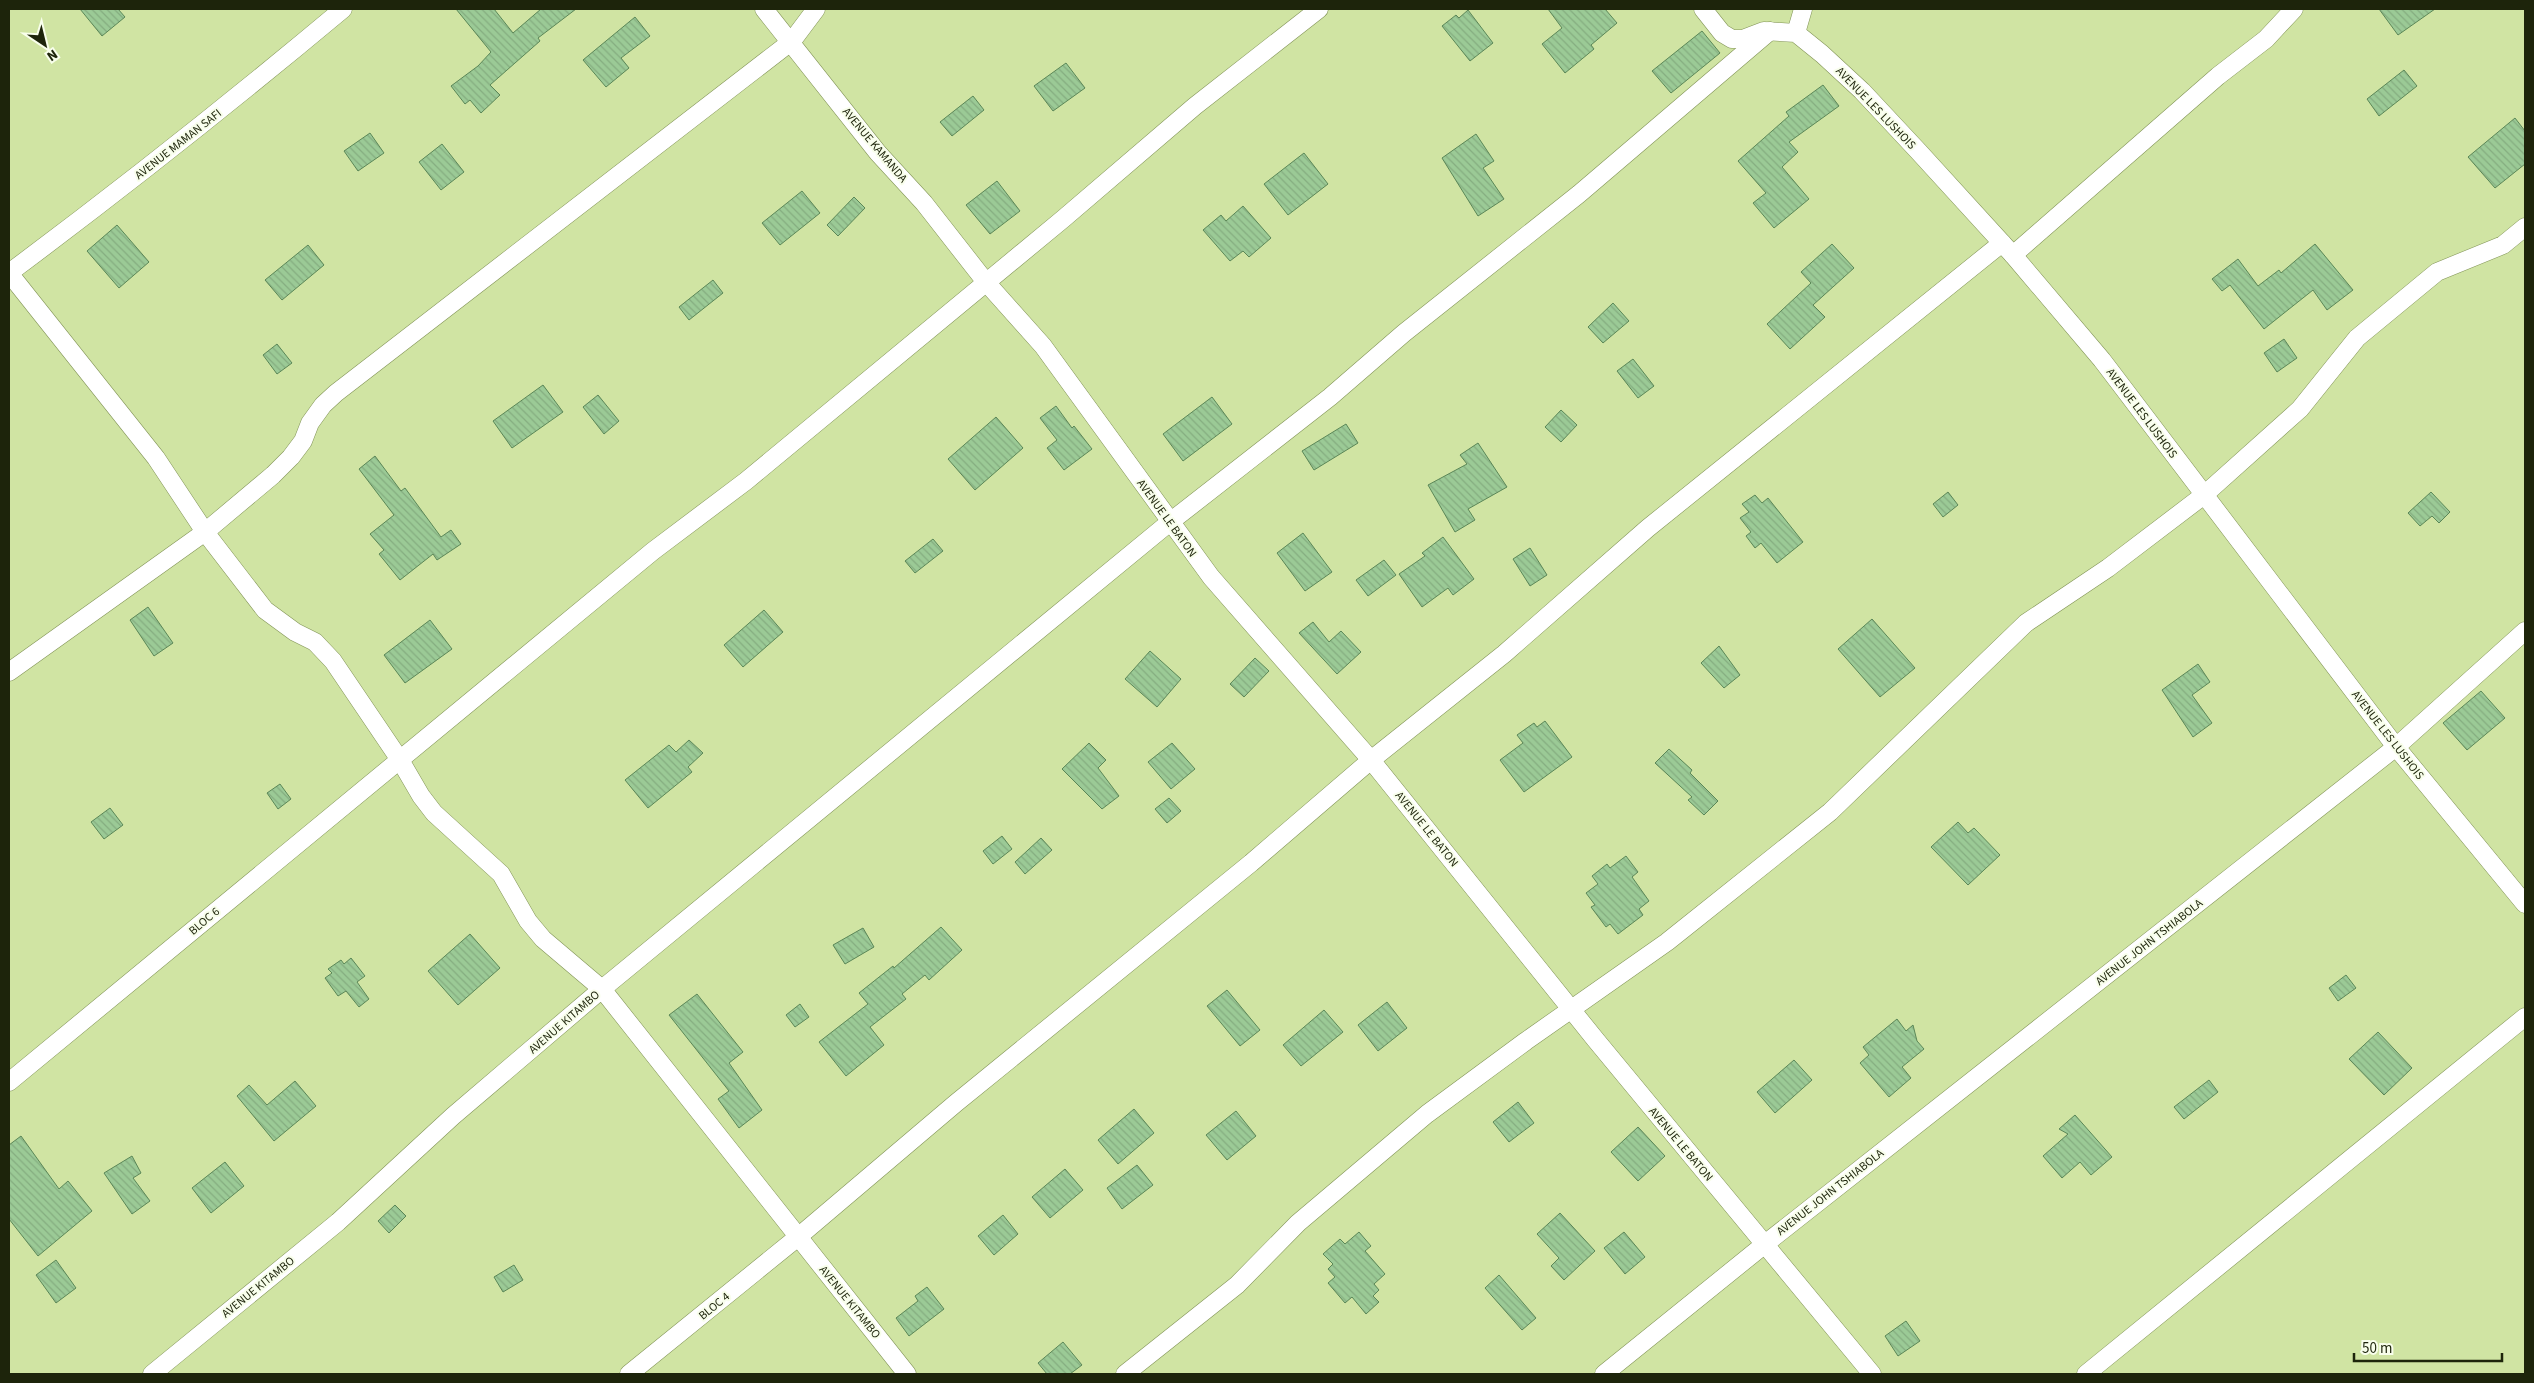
<svg xmlns="http://www.w3.org/2000/svg" width="2534" height="1383" font-family="'Source Sans 3',sans-serif">
	<style>
		.building { fill: url(#building-back-hatch); stroke: #5b8757 }
		.lines { fill: none; stroke-linecap: round; stroke-linejoin: round }
		.minor-casing { stroke: #829457; stroke-width: 19 }
		.minor { stroke: #fff; stroke-width: 18 }
		.labels { text-anchor: middle; stroke-width: 4; stroke-linejoin: round; paint-order: stroke }
		.street-label { font-size: 12px; fill: #1d240b; stroke: #f8feeb }
	</style>
	<defs>
		<pattern id="building-back-hatch" width="6" height="6" patternUnits="userSpaceOnUse" patternTransform="scale(1.25)"><rect width="6" height="6" fill="#9bca96"/><path d="M-1 5l2 2M0 0l6 6M5-1l2 2" fill="none" stroke="#85ad80"/></pattern>
	</defs>
	<rect width="100%" height="100%" fill="#d0e4a3"/>
	<g class="building">
		<path d="M80 9H118L125 17 102 36Z"/>
		<path d="M456 9H494L513 33 541 9H576L538 38 540 41 490 85 500 95 481 113 470 100 465 104 451 86 478 66 491 52Z"/>
		<path d="M1548 9H1605L1617 23 1591 45 1594 49 1565 73 1542 44 1562 28Z"/>
		<path d="M2379 9H2435L2398 35Z"/>
		<path d="M1468 10 1493 43 1470 61 1442 26 1456 15 1459 18Z"/>
		<path d="M635 17 650 36 621 58 629 68 606 87 583 60Z"/>
		<path d="M1702 31 1720 53 1671 93 1652 71Z"/>
		<path d="M1066 63 1085 88 1053 111 1034 86Z"/>
		<path d="M2404 70 2417 86 2379 116 2367 99Z"/>
		<path d="M1823 85 1839 106 1789 142 1798 152 1782 167 1809 199 1774 228 1753 203 1766 193 1738 161 1789 116 1786 112Z"/>
		<path d="M973 96 984 110 952 136 940 122Z"/>
		<path d="M2515 118 2525 131V164L2495 188 2468 157Z"/>
		<path d="M370 133 384 153 358 171 344 151Z"/>
		<path d="M1476 134 1494 161 1483 168 1504 199 1478 216 1442 158Z"/>
		<path d="M442 144 464 172 441 190 419 162Z"/>
		<path d="M1304 153 1328 184 1288 215 1264 184Z"/>
		<path d="M997 181 1020 211 990 234 966 205Z"/>
		<path d="M802 191 820 213 780 245 762 223Z"/>
		<path d="M854 197 865 208 838 236 827 225Z"/>
		<path d="M1243 206 1271 238 1249 257 1243 251 1230 261 1203 230 1221 215 1226 221Z"/>
		<path d="M117 225 149 262 119 288 87 251Z"/>
		<path d="M1832 244 1854 268 1813 305 1825 317 1790 349 1767 324 1811 283 1801 272Z"/>
		<path d="M2315 244 2353 290 2327 310 2313 290 2264 329 2230 285 2222 291 2212 279 2238 259 2258 286 2279 270 2281 273Z"/>
		<path d="M308 245 324 265 282 300 265 280Z"/>
		<path d="M713 280 723 293 689 320 679 307Z"/>
		<path d="M1613 303 1629 321 1603 343 1588 327Z"/>
		<path d="M2284 339 2297 358 2277 372 2264 353Z"/>
		<path d="M277 344 292 363 277 374 263 355Z"/>
		<path d="M1633 359 1654 386 1638 398 1617 371Z"/>
		<path d="M543 385 563 412 512 448 493 421Z"/>
		<path d="M598 395 619 421 604 434 583 407Z"/>
		<path d="M1212 397 1232 424 1183 461 1163 434Z"/>
		<path d="M1056 406 1072 428 1074 426 1092 449 1064 470 1047 448 1057 440 1040 418Z"/>
		<path d="M1561 410 1577 425 1561 442 1545 427Z"/>
		<path d="M996 417 1023 448 975 490 948 459Z"/>
		<path d="M1346 424 1358 443 1314 470 1302 451Z"/>
		<path d="M1478 443 1507 487 1468 509 1475 520 1455 532 1428 485 1467 464 1460 455Z"/>
		<path d="M375 456 401 491 405 488 441 537 451 530 461 544 437 560 433 554 400 580 379 554 384 550 370 534 394 515 359 469Z"/>
		<path d="M1948 492 1958 505 1943 517 1933 504Z"/>
		<path d="M2431 492 2450 512 2439 523 2432 516 2420 526 2408 513Z"/>
		<path d="M1755 495 1762 503 1768 498 1803 542 1777 563 1761 543 1755 548 1746 536 1751 532 1740 518 1749 512 1742 504Z"/>
		<path d="M1303 533 1332 572 1305 591 1277 553Z"/>
		<path d="M1443 537 1474 579 1453 595 1448 588 1422 607 1399 574 1425 556 1422 553Z"/>
		<path d="M933 539 943 551 915 573 905 561Z"/>
		<path d="M1530 548 1547 575 1530 586 1513 559Z"/>
		<path d="M1384 560 1396 575 1368 596 1356 580Z"/>
		<path d="M148 607 173 643 154 656 130 620Z"/>
		<path d="M764 610 783 632 743 667 724 645Z"/>
		<path d="M1872 619 1915 668 1880 697 1838 649Z"/>
		<path d="M430 620 452 649 405 683 384 655Z"/>
		<path d="M1313 622 1329 642 1341 631 1361 652 1337 674 1299 633Z"/>
		<path d="M1719 646 1740 675 1724 688 1701 663Z"/>
		<path d="M1150 651 1181 679 1157 707 1125 679Z"/>
		<path d="M1255 658 1269 671 1244 697 1230 684Z"/>
		<path d="M2198 664 2210 682 2192 695 2212 723 2193 737 2162 690Z"/>
		<path d="M2481 691 2505 718 2467 750 2443 723Z"/>
		<path d="M1545 721 1572 757 1524 792 1500 760 1523 743 1517 735 1534 723 1537 727Z"/>
		<path d="M689 740 703 753 688 767 692 772 648 808 625 780 669 745 676 752Z"/>
		<path d="M1089 743 1106 760 1098 768 1119 796 1102 809 1062 769Z"/>
		<path d="M1172 743 1195 769 1171 789 1148 762Z"/>
		<path d="M1669 749 1692 770 1690 773 1718 801 1704 815 1688 800 1692 797 1655 763Z"/>
		<path d="M280 784 291 799 278 809 267 793Z"/>
		<path d="M1169 798 1181 811 1167 823 1155 809Z"/>
		<path d="M110 808 123 825 104 839 91 822Z"/>
		<path d="M1958 822 1968 833 1974 828 2000 855 1968 885 1931 847Z"/>
		<path d="M1002 836 1012 849 993 864 983 851Z"/>
		<path d="M1041 838 1052 850 1025 874 1015 862Z"/>
		<path d="M1626 856 1638 872 1632 877 1649 901 1639 909 1643 915 1618 934 1610 924 1606 927 1591 907 1595 905 1586 893 1598 884 1592 876 1607 864 1610 868Z"/>
		<path d="M941 927 962 950 929 980 925 975 902 994 906 999 870 1027 884 1045 846 1076 819 1042 868 1004 859 993 893 966 894 968Z"/>
		<path d="M863 928 874 947 845 964 833 945Z"/>
		<path d="M470 934 500 968 458 1005 428 971Z"/>
		<path d="M351 958 365 976 357 982 369 999 359 1007 346 991 338 996 325 978 332 973 328 969 341 960 344 964Z"/>
		<path d="M2346 975 2356 988 2338 1001 2329 988Z"/>
		<path d="M1227 990 1260 1030 1240 1046 1207 1006Z"/>
		<path d="M697 994 743 1052 729 1063 762 1110 739 1128 718 1099 729 1091 669 1015Z"/>
		<path d="M1387 1002 1407 1028 1378 1051 1358 1025Z"/>
		<path d="M800 1004 809 1017 795 1027 786 1015Z"/>
		<path d="M1324 1010 1343 1032 1301 1066 1283 1045Z"/>
		<path d="M1897 1019 1906 1031 1913 1025 1917 1041 1924 1049 1902 1067 1911 1078 1889 1097 1860 1063 1869 1055 1863 1047Z"/>
		<path d="M2378 1032 2412 1068 2384 1095 2349 1059Z"/>
		<path d="M1794 1060 1812 1080 1775 1113 1757 1092Z"/>
		<path d="M2209 1080 2218 1092 2184 1119 2174 1107Z"/>
		<path d="M295 1081 316 1106 274 1141 237 1096 249 1085 267 1105Z"/>
		<path d="M1518 1102 1534 1123 1509 1142 1493 1122Z"/>
		<path d="M1134 1109 1154 1133 1118 1164 1098 1140Z"/>
		<path d="M1236 1111 1256 1136 1227 1160 1206 1135Z"/>
		<path d="M2075 1115 2112 1157 2091 1175 2080 1162 2062 1178 2043 1156 2068 1134 2059 1129Z"/>
		<path d="M1638 1127 1665 1156 1638 1181 1611 1152Z"/>
		<path d="M21 1136 59 1189 68 1181 92 1211 38 1256 9 1219V1145Z"/>
		<path d="M132 1156 141 1173 133 1178 150 1201 132 1214 104 1173Z"/>
		<path d="M225 1162 244 1186 211 1213 192 1188Z"/>
		<path d="M1137 1165 1153 1185 1122 1209 1107 1188Z"/>
		<path d="M1065 1169 1083 1190 1050 1218 1032 1197Z"/>
		<path d="M395 1205 406 1216 389 1233 378 1221Z"/>
		<path d="M1560 1213 1595 1251 1564 1280 1551 1266 1559 1258 1537 1234Z"/>
		<path d="M1003 1215 1018 1234 994 1255 978 1236Z"/>
		<path d="M1359 1232 1371 1246 1365 1251 1385 1274 1374 1284 1379 1290 1373 1296 1379 1302 1366 1314 1352 1297 1345 1303 1328 1283 1335 1277 1328 1269 1333 1264 1323 1254 1340 1239 1345 1244Z"/>
		<path d="M1624 1232 1645 1257 1625 1274 1604 1248Z"/>
		<path d="M56 1260 76 1288 56 1303 36 1275Z"/>
		<path d="M514 1265 523 1280 503 1292 494 1277Z"/>
		<path d="M1499 1275 1536 1318 1522 1330 1485 1288Z"/>
		<path d="M927 1287 944 1309 909 1336 896 1318 918 1301 915 1296Z"/>
		<path d="M1906 1321 1920 1341 1898 1356 1885 1336Z"/>
		<path d="M1063 1342 1082 1365 1070 1374H1047L1038 1363Z"/>
	</g>
	<g class="lines">
		<g class="minor-casing">
			<g id="minor">
				<path d="M343 9C234 100 123 188 9 273L156 458 205 532 265 610 295 632 315 642 333 661 400 760 421 796 434 813 501 874 528 921 543 939 602 989 1170 522 1330 397 1404 333 1579 194 1770 31"/>
				<path d="M764 9 878 153 924 203 985 281 1043 346 1211 577 1371 760 1595 1039 1872 1374"/>
				<path d="M1703 9 1722 33 1732 39H1743L1764 31 1796 33 1822 54 1862 91 1919 152 2013 255 2102 360 2396 747 2525 904"/>
				<path d="M1796 33 1803 9"/>
				<path d="M2013 255 2218 76 2266 39 2294 9"/>
				<path d="M9 672 205 532 273 475 291 457 303 441 310 423 323 405 336 393 792 41 816 9"/>
				<path d="M9 1082 653 551 746 481 1063 219 1195 106 1319 9"/>
				<path d="M152 1374 338 1222 453 1116 602 989 907 1374"/>
				<path d="M629 1374 798 1237 956 1103 1251 863 1371 760 1504 654 1648 528 2002 243"/>
				<path d="M1125 1374 1237 1285 1298 1223 1427 1114 1526 1041 1667 942 1830 812 2026 623 2108 568 2204 495 2300 409 2357 338 2437 272 2503 245 2525 227"/>
				<path d="M1604 1374 1765 1244 2396 747 2525 631"/>
				<path d="M2086 1374 2525 1017"/>
			</g>
		</g>
		<use href="#minor" class="minor"/>
	</g>
	<g class="labels">
		<g class="street-label">
			<text transform="translate(1876 108) rotate(46)" y="4">AVENUE LES LUSHOIS</text>
			<text transform="translate(178 144) rotate(-38)" y="4">AVENUE MAMAN SAFI</text>
			<text transform="translate(875 145) rotate(50)" y="4">AVENUE KAMANDA</text>
			<text transform="translate(2142 413) rotate(53)" y="4">AVENUE LES LUSHOIS</text>
			<text transform="translate(1167 518) rotate(54)" y="4">AVENUE LE BATON</text>
			<text transform="translate(2388 735) rotate(52)" y="4">AVENUE LES LUSHOIS</text>
			<text transform="translate(1427 829) rotate(51)" y="4">AVENUE LE BATON</text>
			<text transform="translate(204 921) rotate(-40)" y="4">BLOC 6</text>
			<text transform="translate(2149 942) rotate(-38)" y="4">AVENUE JOHN TSHIABOLA</text>
			<text transform="translate(564 1022) rotate(-41)" y="4">AVENUE KITAMBO</text>
			<text transform="translate(1681 1144) rotate(50)" y="4">AVENUE LE BATON</text>
			<text transform="translate(1830 1192) rotate(-38)" y="4">AVENUE JOHN TSHIABOLA</text>
			<text transform="translate(258 1287) rotate(-39)" y="4">AVENUE KITAMBO</text>
			<text transform="translate(850 1302) rotate(51)" y="4">AVENUE KITAMBO</text>
			<text transform="translate(714 1306) rotate(-39)" y="4">BLOC 4</text>
		</g>
	</g>
	<rect width="2534" height="1383" fill="none" stroke="#1d240b" stroke-width="20"/>
	<g transform="translate(45 45) rotate(145)" stroke="#f8feeb" stroke-width="4" paint-order="stroke">
	<path d="M0-4L9 19L0 12L-9 19Z" fill="#1d240b"/>
	<text y="-8" font-size="14" font-weight="bold" text-anchor="middle" fill="#1d240b">N</text>
	</g>
	<path d="M2354 1353v8h148v-8" fill="none" stroke="#1d240b" stroke-width="2.5"/>
	<text x="2362" y="1353" font-size="15" fill="#1d240b" stroke="#f8feeb" stroke-width="4" paint-order="stroke">50 m</text>
</svg>
